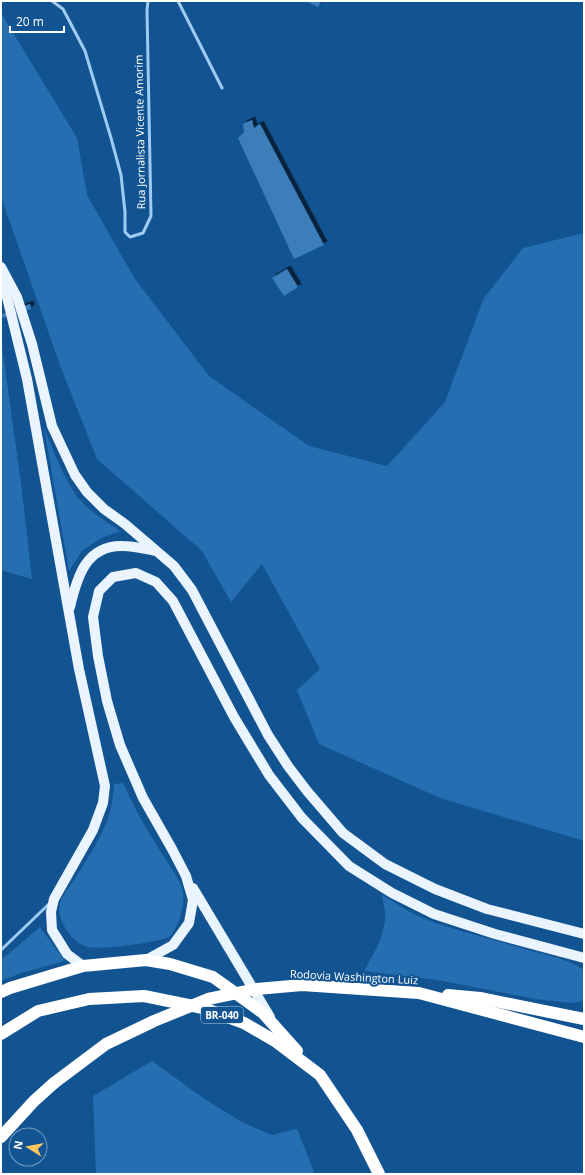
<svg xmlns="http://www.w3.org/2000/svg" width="585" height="1175" font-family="'Open Sans',sans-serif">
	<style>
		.green { fill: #246eb1 }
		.building { fill: #3b7eba; filter: url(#shadow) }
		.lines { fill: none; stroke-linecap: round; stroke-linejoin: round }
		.service { stroke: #9fcbf2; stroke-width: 3 }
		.primary { stroke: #eaf4ff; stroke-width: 10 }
		.motorway { stroke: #fff; stroke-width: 12 }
		.motorway-bridge { stroke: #fff; stroke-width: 12 }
		.labels { text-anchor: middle; stroke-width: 4; stroke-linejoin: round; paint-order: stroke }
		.shield { fill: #125492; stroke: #b8ccde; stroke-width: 1 }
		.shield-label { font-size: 10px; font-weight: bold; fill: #fff }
		.street-label { font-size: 11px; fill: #fff; stroke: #125492 }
	</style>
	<defs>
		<filter id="shadow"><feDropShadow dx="3.5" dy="-3.5" stdDeviation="0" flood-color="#0009"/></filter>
	</defs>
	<rect width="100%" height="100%" fill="#125492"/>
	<g class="green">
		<path d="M1 13 77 138 87 195 135 279 209 376 309 446 387 466 445 402 484 298 523 248 584 233V841L440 798 319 744 297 690 320 669 262 564 231 602 202 551 97 459 61 368 1 197Z"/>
		<path d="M1 339 22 491 32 579 1 570Z"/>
		<path d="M44 428C54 451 65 483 81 501 92 513 107 522 120 531L101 538 82 551 69 571Z"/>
		<path d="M123 783C133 805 144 826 157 846 164 857 178 877 182 888 186 902 180 926 170 936 161 943 98 950 87 947 73 943 60 924 59 910 59 899 68 889 74 880 84 864 96 846 104 828 111 814 113 799 114 784Z"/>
		<path d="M382 895C393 901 404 909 416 915 450 930 486 937 521 948 543 955 565 957 584 970V1001L571 1003 535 999 438 980 364 971C373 955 383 939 385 920 386 912 383 903 382 895Z"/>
		<path d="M40 927 65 961 21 973 1 981V960Z"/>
		<path d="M152 1061 206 1100 242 1122 272 1135 297 1129 315 1174H96L93 1096Z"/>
	</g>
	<g class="building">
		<path d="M306 1H321L318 7Z"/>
		<path d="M252 120 254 128 260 124 324 245 294 259 238 138 244 132 243 124Z"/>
		<path d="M287 269 298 287 284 296 272 278Z"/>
		<path d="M30 304 31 309 3 318 2 314Z"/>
	</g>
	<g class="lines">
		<g class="service">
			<path d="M52 1 63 9 85 51 111 138 121 175 125 212V232L130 237 143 233 151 216 147 10 148 1"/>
			<path d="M178 1 222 88"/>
			<path d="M1 950 50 903"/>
		</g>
		<g class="primary">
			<path d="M1 267 17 297 32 344 52 426 75 475 87 492 104 509 125 524 174 566 192 590 268 735 288 766 307 791 343 833 385 864 435 889 487 909 584 934"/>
			<path d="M2 277 27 379 79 669 105 786 103 803 93 830 54 899 51 912 52 930 67 954 83 966"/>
			<path d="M70 607C77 577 86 545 123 546 134 546 146 549 156 551"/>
			<path d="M193 888 270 1017"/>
			<path d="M146 960 173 945 189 923 193 900 186 876 172 849 143 798 120 745 107 701 98 656 93 617 99 591 113 577 136 573 156 582 173 601 234 717 269 775 302 818 349 866 392 893 434 914 495 934 584 958"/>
		</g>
		<g class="motorway">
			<path d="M346 988 419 993 584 1037"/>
			<path d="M1 992 10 988 83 966 146 960 170 964 213 977 263 1013 297 1051"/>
			<path d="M448 995 480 998 584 1019"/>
			<path d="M1 1034 38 1011 89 999 144 996 203 1008 244 1023 275 1041 320 1075 357 1130 379 1174"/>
			<path d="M1 1137 34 1101 54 1083"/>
		</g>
		<path class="motorway-bridge" d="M54 1083 106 1044 154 1021 208 999 257 989 302 985 346 988"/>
	</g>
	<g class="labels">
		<rect class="shield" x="201" y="1007" width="42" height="16" rx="3"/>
		<g class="shield-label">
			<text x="222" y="1019">BR-040</text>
		</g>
		<g class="street-label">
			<text transform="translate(140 132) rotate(-91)" y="4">Rua Jornalista Vicente Amorim</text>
			<text transform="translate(354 977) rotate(3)" y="4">Rodovia Washington Luiz</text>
		</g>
	</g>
	<rect width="585" height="1175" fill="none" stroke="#ffffff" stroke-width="4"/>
	<g transform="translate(28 1147) rotate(281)"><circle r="19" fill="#125492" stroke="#7198be"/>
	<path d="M0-3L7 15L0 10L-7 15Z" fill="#ffc560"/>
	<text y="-6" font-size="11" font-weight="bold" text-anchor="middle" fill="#ffffff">N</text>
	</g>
	<path d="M10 26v6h54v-6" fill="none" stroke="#ffffff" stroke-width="2"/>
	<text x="16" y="26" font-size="12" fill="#ffffff" stroke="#125492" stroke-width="3" paint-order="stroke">20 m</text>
</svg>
